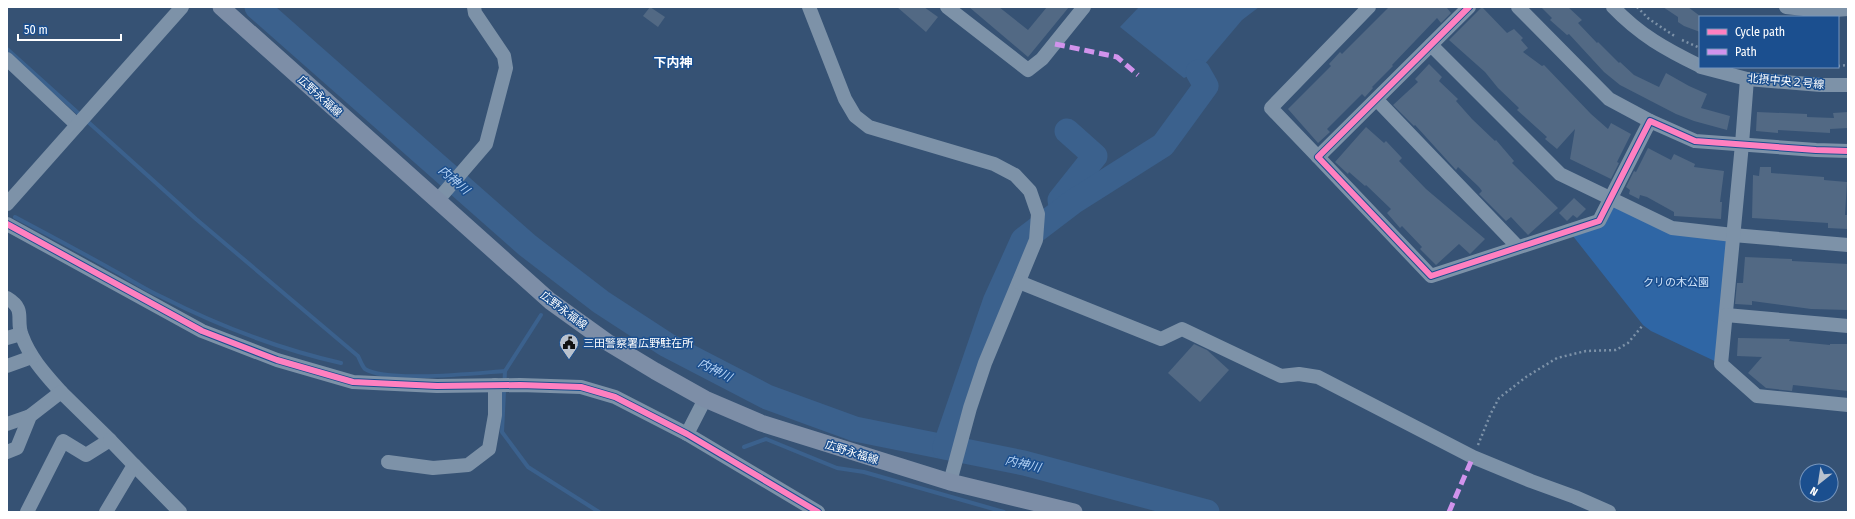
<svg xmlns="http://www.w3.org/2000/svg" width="1855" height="519" font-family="'Fira Sans Condensed','Noto Sans JP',sans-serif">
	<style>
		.green { fill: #2f66a5 }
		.water { fill: #3b618d }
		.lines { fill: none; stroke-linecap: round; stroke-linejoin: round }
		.stream { stroke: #3b618d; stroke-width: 4 }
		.river { stroke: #3b618d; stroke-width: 25 }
		.building { fill: #526984 }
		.path { stroke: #7d92a8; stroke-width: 2.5; stroke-dasharray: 2 3; stroke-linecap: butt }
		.minor { stroke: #7d92a8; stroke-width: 14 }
		.major { stroke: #7d8ea7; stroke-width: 17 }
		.quiet { stroke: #d193ec; stroke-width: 5; stroke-dasharray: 10 5; stroke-linecap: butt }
		.cycleway-casing { stroke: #1b4f8f; stroke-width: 8 }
		.cycleway { stroke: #ff80c0; stroke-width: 6 }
		.labels { text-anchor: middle; stroke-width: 3; stroke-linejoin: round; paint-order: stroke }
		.street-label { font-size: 11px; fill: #fff; stroke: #1b4f8f }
		.park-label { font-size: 11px; fill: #cfe3fa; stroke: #1b4f8f }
		.poi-label { font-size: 11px; fill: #fff; stroke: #1b4f8f; text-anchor: start }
		.water-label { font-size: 12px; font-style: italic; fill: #b5d3f5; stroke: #1b4f8f }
		.quarter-label { font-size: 13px; font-weight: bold; fill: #fff; stroke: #1b4f8f }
	</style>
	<rect width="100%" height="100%" fill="#365274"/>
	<path class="green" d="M1610 199 1672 228 1733 235 1721 364 1651 331 1643 325 1569 231 1599 221Z"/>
	<path class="water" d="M1139 7H1259L1242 20 1198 72 1184 78 1120 27Z"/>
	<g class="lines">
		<g class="stream">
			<path d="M7 49 196 219 358 356C360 360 362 366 365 369 387 383 477 373 505 371"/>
			<path d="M15 217C47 234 79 251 111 269 128 278 144 289 162 297 219 326 279 349 341 363"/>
			<path d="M541 315 505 371 502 432 528 467 599 512"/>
			<path d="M744 447 766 439 837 468 864 472 1004 512"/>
		</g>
		<g class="river">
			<path d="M257 7 527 245 601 302 667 345 767 397 855 429 1024 463 1207 512"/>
			<path d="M1061 206 1060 200 1095 156 1067 131"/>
			<path d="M945 447 995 302 1023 240 1073 202 1163 145 1206 86 1198 72"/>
		</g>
	</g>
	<g class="building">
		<path d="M650 7 665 17 658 27 643 16Z"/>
		<path d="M897 7H924L938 17 926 32Z"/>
		<path d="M969 7H999L1028 30 1047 7H1069L1028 57Z"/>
		<path d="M1389 7H1448L1447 8 1451 13 1441 23 1437 18 1392 65 1393 66 1372 87 1373 88 1365 97 1362 94 1327 129 1330 132 1318 143 1288 109 1331 66 1329 64 1340 52 1342 54Z"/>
		<path d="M1482 7 1507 33 1514 29 1523 38 1521 40 1528 48 1523 52 1542 66 1544 65 1591 114 1608 129 1611 123 1631 134 1617 162 1619 163 1611 179 1570 159 1575 129 1557 149 1545 139 1547 137 1517 110 1519 108 1498 88 1485 72 1449 40Z"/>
		<path d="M1541 7H1568L1582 20 1578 23 1597 43 1598 42 1619 63 1620 62 1634 75 1659 87 1666 73 1689 86 1707 94 1701 108 1730 116 1727 130 1694 121 1676 114 1620 85 1604 72 1569 34 1567 35 1550 20 1552 18Z"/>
		<path d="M1663 7H1688L1700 16V32L1684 26 1678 22V17Z"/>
		<path d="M1429 64 1442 77 1439 81 1458 99 1456 101 1472 119 1495 141 1496 140 1514 161 1512 163 1558 208 1528 235 1511 217 1506 221 1479 194 1482 191 1479 187 1458 167 1456 170 1415 125 1414 126 1393 105 1418 82 1415 79Z"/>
		<path d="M1757 112 1807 114V117L1834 118 1833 113 1848 112V128L1830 129V133L1778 130V133L1756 131Z"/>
		<path d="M1366 127 1384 143 1386 141 1402 158 1399 161 1426 189 1485 239 1470 254 1459 244 1436 265 1420 249 1422 247 1402 226 1400 228 1387 213 1391 209 1366 185 1365 186 1349 172 1348 174 1335 162Z"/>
		<path d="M1648 148 1671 160 1674 154 1695 164 1694 167 1724 171 1720 202H1722L1721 219 1674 216V212L1647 197 1640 195 1639 199 1629 194 1630 190 1626 187 1634 171 1636 172Z"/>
		<path d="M1760 167H1771V173L1824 177V180L1847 182 1845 215H1848V229L1828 228V223L1752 218 1753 175 1759 176Z"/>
		<path d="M1574 198 1586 209 1577 218 1573 215 1567 221 1559 213Z"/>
		<path d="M1745 257 1792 259V261L1848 264V310L1811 309 1752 301V305L1735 304 1737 283H1743Z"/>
		<path d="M1738 338 1790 339 1789 341 1830 345V344H1848V391L1793 385 1792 391 1766 388 1748 373 1762 357 1737 356Z"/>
		<path d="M1194 344 1207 350 1229 370 1200 402 1168 373Z"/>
	</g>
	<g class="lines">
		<g class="path">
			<path d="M1637 7 1649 19 1676 37"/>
			<path d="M1682 40 1700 48"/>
			<path d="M1838 66 1848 65"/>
			<path d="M1478 445 1491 413 1499 398 1526 377 1557 358 1586 351 1616 350 1628 343 1643 325"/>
		</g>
		<g class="minor">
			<path d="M809 7 845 99 855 116 869 127 994 164 1015 175 1030 191 1038 214 1036 240 985 363 970 408 950 482"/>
			<path d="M947 7 1028 70 1042 59 1084 7"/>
			<path d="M1469 7 1318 157 1431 276 1599 221 1650 121 1695 141 1816 150 1848 151"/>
			<path d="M1518 7 1609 99 1650 121"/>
			<path d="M1613 7C1640 35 1665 49 1700 66"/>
			<path d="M1786 7 1822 11 1848 9"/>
			<path d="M1431 45 1560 174 1672 228 1733 235 1848 245"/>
			<path d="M7 59 77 125"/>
			<path d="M1701 67 1747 79 1821 85H1848"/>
			<path d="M1747 79 1742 144 1721 364 1757 396 1848 405"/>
			<path d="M1377 100 1518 247"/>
			<path d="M1318 157 1271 108 1369 7"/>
			<path d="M437 201 486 144 506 68 504 56 475 13 474 7"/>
			<path d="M7 204 182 7"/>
			<path d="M7 224 202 331 277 360 353 382 437 386 520 385 581 387 615 397 687 434 818 512"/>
			<path d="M1019 282 1161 339 1182 329 1281 376 1299 374 1318 377 1473 457 1531 481 1575 497 1609 512"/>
			<path d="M7 298C27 310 15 319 22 336 30 358 46 375 61 392"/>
			<path d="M1726 315 1848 326"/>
			<path d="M7 338 21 334"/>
			<path d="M7 366 32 357"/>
			<path d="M7 424 30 416"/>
			<path d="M687 434 705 399"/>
			<path d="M7 452 17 448 30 416 61 392 110 440 86 455 63 441 27 512"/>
			<path d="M388 462 433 468 468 465 489 449 495 415V385"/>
			<path d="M134 465 180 512"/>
			<path d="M106 512 134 465 110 440"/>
		</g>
		<path class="major" d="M221 7 550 301 607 342 655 371 705 399 761 423 950 482 1074 512"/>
		<g class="quiet">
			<path d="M1055 44 1117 57 1138 75"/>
			<path d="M1449 512 1473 457"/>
		</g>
		<g class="cycleway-casing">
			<g id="cycleway">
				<path d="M1469 7 1318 157 1431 276 1599 221 1650 121 1695 141 1816 150 1848 151"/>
				<path d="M7 224 202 331 277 360 353 382 437 386 520 385 581 387 615 397 687 434 818 512"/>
			</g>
		</g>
		<use href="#cycleway" class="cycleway"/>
	</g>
	<defs>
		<g id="civic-pin" transform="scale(1)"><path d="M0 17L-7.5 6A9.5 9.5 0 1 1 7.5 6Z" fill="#b9c2ce" stroke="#1b4f8f"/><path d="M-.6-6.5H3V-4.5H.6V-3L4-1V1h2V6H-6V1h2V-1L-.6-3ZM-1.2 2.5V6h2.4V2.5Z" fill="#111"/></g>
	</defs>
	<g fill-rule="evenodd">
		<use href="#civic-pin" x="569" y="343"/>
	</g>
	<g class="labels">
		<g class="street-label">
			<text transform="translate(1786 81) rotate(5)" y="4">北摂中央２号線</text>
			<text transform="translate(320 96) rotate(42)" y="4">広野永福線</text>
			<text transform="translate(564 310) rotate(37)" y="4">広野永福線</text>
			<text transform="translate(852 452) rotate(17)" y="4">広野永福線</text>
		</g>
		<g class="park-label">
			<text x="1676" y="286">クリの木公園</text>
		</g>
		<g class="poi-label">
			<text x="583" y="347">三田警察署広野駐在所</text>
		</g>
		<g class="water-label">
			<text transform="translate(454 180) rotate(41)" y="4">内神川</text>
			<text transform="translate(715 370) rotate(27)" y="4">内神川</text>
			<text transform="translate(1023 464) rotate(13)" y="4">内神川</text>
		</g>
		<g class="quarter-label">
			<text x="673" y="67">下内神</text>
		</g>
	</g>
	<rect width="1855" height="519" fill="none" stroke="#ffffff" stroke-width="16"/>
	<rect x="1699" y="16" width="140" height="52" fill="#1b4f8f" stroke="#7695bc"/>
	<rect x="1707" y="29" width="20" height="6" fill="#ff80c0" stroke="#7695bc"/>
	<text x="1735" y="36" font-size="12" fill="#ffffff">Cycle path</text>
	<rect x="1707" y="49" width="20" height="6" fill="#d193ec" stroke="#7695bc"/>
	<text x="1735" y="56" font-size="12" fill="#ffffff">Path</text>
	<g transform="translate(1819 483) rotate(210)"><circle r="19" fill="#1b4f8f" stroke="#7695bc"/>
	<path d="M0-3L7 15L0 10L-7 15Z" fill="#b9c2ce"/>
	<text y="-6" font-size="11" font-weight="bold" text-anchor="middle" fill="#ffffff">N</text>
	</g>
	<path d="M18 34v6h103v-6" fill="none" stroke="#ffffff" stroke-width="2"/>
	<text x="24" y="34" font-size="12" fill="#ffffff" stroke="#1b4f8f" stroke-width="3" paint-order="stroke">50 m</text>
</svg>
